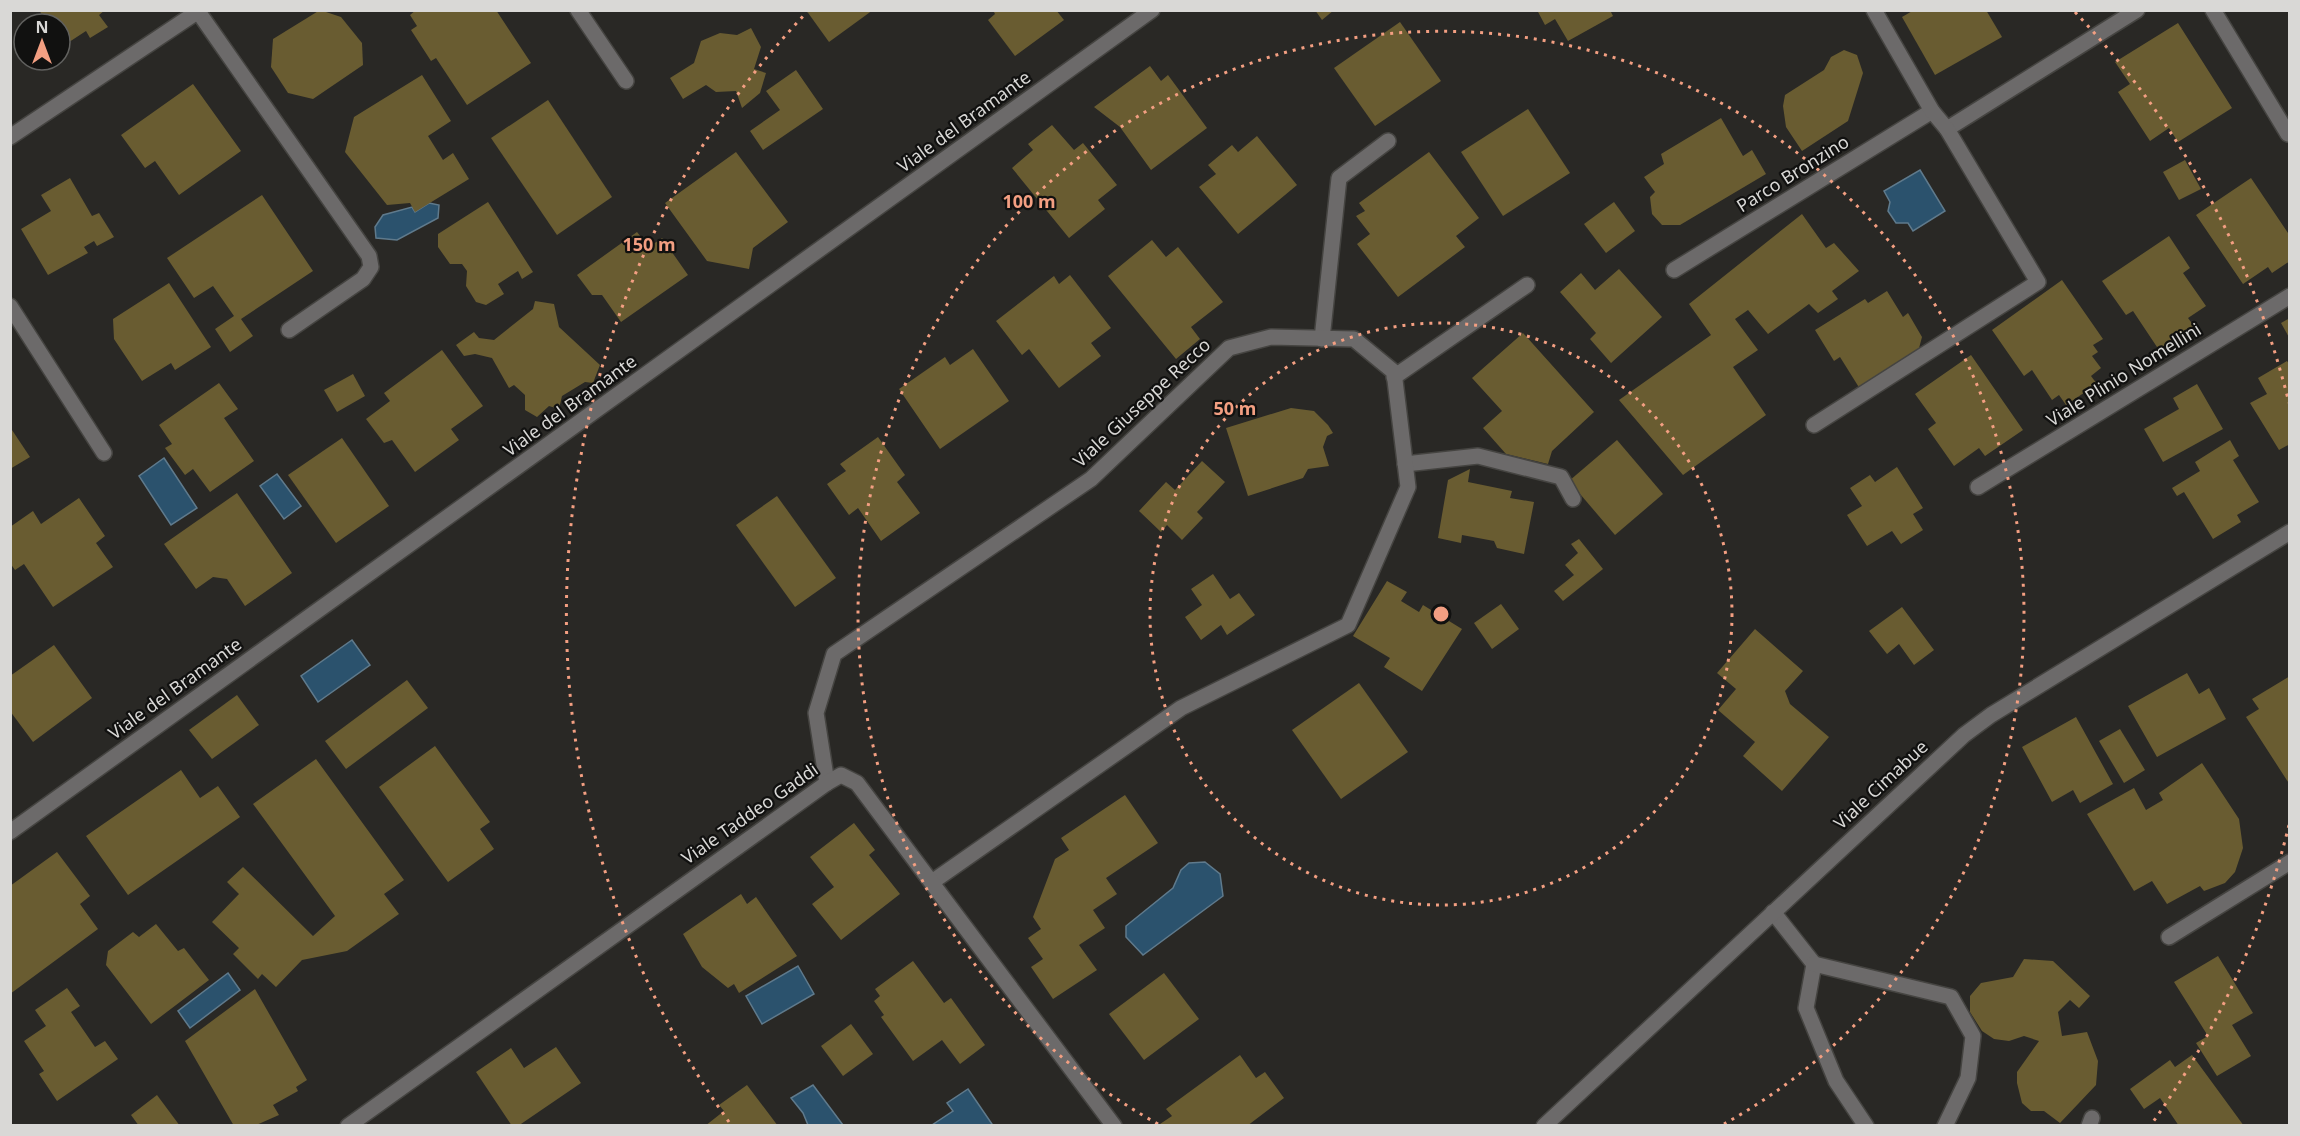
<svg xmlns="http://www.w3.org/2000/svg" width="2300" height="1136" font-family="'Noto Sans',sans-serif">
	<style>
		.water { fill: #2b526d; stroke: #5f7a8c; stroke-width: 1.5 }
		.building { fill: #695c31 }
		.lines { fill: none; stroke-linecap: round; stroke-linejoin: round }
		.minor-casing { stroke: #454441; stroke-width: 18 }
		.minor { stroke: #6c6a6a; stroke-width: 15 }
		.ring { fill: none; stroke: #f39f82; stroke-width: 3; stroke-dasharray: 3 6 }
		.labels { text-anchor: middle; stroke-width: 4.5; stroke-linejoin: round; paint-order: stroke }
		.street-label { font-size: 18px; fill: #d9d8d6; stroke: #111110 }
		.centre { fill: #f39f82; stroke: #111110; stroke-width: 3 }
		.ring-label { font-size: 18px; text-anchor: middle; font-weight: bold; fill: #f39f82; stroke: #111110; stroke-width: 4.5; stroke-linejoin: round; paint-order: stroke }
	</style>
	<rect width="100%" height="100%" fill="#292825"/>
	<g class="water">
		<path d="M1920 170 1945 211 1913 231 1908 223H1896L1888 211 1890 202 1884 191Z"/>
		<path d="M429 203 439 205 438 218 397 240 376 238 375 227 383 215 412 207 415 212Z"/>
		<path d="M164 458 197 508 171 525 139 476Z"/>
		<path d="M277 474 301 506 284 519 260 486Z"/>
		<path d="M352 640 370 665 318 702 301 676Z"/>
		<path d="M1205 862 1220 874 1223 896 1143 955 1126 937V926L1173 888 1181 870 1189 863Z"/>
		<path d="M798 966 814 994 762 1024 746 996Z"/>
		<path d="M228 973 240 990 190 1028 178 1011Z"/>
		<path d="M813 1085 843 1125H808L803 1113 791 1098Z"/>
		<path d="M968 1089 992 1124 989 1126 932 1125 953 1111 947 1103Z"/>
	</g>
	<g class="building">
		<path d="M39 10H105L99 15 108 27 90 38 86 31 63 46 60 42V24H48Z"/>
		<path d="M320 10 341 17 362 43 363 65 313 99 288 93 271 67 273 39Z"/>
		<path d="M416 10H496L531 63 467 105 436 58 431 61 411 30 417 26 410 15Z"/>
		<path d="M806 10H873L829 42Z"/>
		<path d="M993 10H1056L1064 20 1015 56 988 20 995 14Z"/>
		<path d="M1315 10H1334L1322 20Z"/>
		<path d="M1537 10H1610L1613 16 1568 41 1555 19 1545 25Z"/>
		<path d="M1914 10H1986L2002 37 1935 75 1902 17Z"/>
		<path d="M1400 22 1441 81 1375 126 1334 68Z"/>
		<path d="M2178 23 2232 108 2178 142 2169 128 2150 141 2118 92 2130 84 2115 62Z"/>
		<path d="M751 28 761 47 754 69 766 73 760 93 742 108 736 91 716 92 706 85 683 99 670 78 694 63 701 41 720 33 737 35Z"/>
		<path d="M1844 50 1857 55 1863 73 1848 121 1802 151 1786 127 1783 106 1785 95 1824 70 1831 57Z"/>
		<path d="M1150 66 1161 81 1168 75 1207 128 1151 170 1120 127 1094 107Z"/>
		<path d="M796 70 823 109 763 150 750 131 780 110 766 91Z"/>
		<path d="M422 75 451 121 428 136 443 160 453 153 469 179 415 212 410 203 387 205 345 152 354 117Z"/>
		<path d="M193 84 241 151 179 195 155 161 145 168 121 135Z"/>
		<path d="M548 100 612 197 557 235 491 138Z"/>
		<path d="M1528 109 1570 173 1503 216 1461 152Z"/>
		<path d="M1721 118 1743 156 1752 150 1766 174 1680 225H1662L1652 214 1650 197 1655 192 1644 177 1664 164 1661 154Z"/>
		<path d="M1052 125 1074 150 1083 143 1117 185 1098 200 1105 209 1069 238 1012 168 1033 150 1028 144Z"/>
		<path d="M1257 136 1297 185 1238 234 1199 187 1216 174 1208 165 1232 145 1238 152Z"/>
		<path d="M736 152 788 222 753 248 749 269 707 261 665 203Z"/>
		<path d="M1429 152 1479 218 1456 236 1465 247 1398 297 1357 244 1370 234 1356 216 1365 211 1359 203Z"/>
		<path d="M2185 160 2201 189 2179 200 2163 172Z"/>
		<path d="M70 178 92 216 99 213 114 237 97 246 94 241 84 247 88 253 48 275 21 229 51 211 41 195Z"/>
		<path d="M2251 178 2290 236V261L2272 273 2268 267 2243 284 2196 215Z"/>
		<path d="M262 195 313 271 241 319 253 336 230 352 215 329 234 316 213 286 194 298 167 258Z"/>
		<path d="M488 202 533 272 522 279 518 271 498 284 504 294 486 305 476 302 466 286 467 271 462 264H450L438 247V234Z"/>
		<path d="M1614 202 1635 231 1606 253 1584 224Z"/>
		<path d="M1802 214 1826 248 1834 243 1859 271 1832 291 1838 299 1818 313 1809 304 1768 334 1748 310 1735 319 1758 350 1733 367 1766 415 1683 475 1619 400 1711 335 1689 304Z"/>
		<path d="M637 232 649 247 662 238 688 275 621 322 602 295H592L577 275Z"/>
		<path d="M2169 236 2190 268 2183 273 2206 306 2188 318 2194 326 2159 350 2133 311 2126 315 2102 281Z"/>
		<path d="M1152 240 1166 257 1178 247 1223 302 1191 327 1200 339 1176 359 1108 276Z"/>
		<path d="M1619 269 1662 317 1611 363 1590 339 1596 333 1560 292 1581 273 1595 290Z"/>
		<path d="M1070 275 1111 328 1091 343 1101 356 1059 388 1029 349 1022 355 996 321 1054 276 1059 284Z"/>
		<path d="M2062 280 2103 339 2093 345 2098 352 2092 356 2101 368 2091 376 2097 384 2066 405 2059 395 2052 400 2032 370 2024 376 1992 330Z"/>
		<path d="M169 283 211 347 175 370 171 363 142 381 114 339 113 319Z"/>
		<path d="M1887 291 1903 317 1908 313 1922 337 1918 352 1860 389 1840 357 1834 361 1815 330 1865 299 1868 303Z"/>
		<path d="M535 301 554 304 559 327 600 365 593 383 585 382 562 396 559 409 549 406 537 417 525 410V395L514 385 509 388 492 358 475 354 464 356 456 345 474 332 479 338 494 340 533 309Z"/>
		<path d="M2290 318V339L2281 323Z"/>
		<path d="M1523 333 1594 412 1552 451 1548 464 1506 454 1483 428 1502 411 1472 378Z"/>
		<path d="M973 349 1009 401 940 449 899 389 945 357 950 365Z"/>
		<path d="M442 350 483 406 451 429 459 440 415 472 392 440 384 443 366 419 390 401 384 393Z"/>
		<path d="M1971 355 2023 430 1985 456 1979 448 1954 466 1928 429 1936 423 1915 394Z"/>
		<path d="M2287 361 2290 365V444L2279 450 2250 403 2267 394 2258 378Z"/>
		<path d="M353 374 365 396 337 412 324 390Z"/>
		<path d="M219 383 238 409 224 418 254 461 210 492 193 469 185 475 165 448 172 444 159 425Z"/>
		<path d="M2197 384 2223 429 2163 462 2144 429 2179 409 2173 398Z"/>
		<path d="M1291 408 1314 411 1328 425 1333 433 1327 436 1323 447 1329 466 1308 469 1303 478 1248 496 1226 428Z"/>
		<path d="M10 427 30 457 10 469Z"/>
		<path d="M878 437 905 475 897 482 920 513 881 541 858 508 849 515 827 484 846 471 840 464Z"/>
		<path d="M342 438 389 506 336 543 288 475Z"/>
		<path d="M1617 440 1663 494 1615 535 1569 481Z"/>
		<path d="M2230 440 2239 456 2233 460 2259 502 2237 515 2241 522 2213 539 2184 492 2177 496 2172 488 2200 471 2195 462Z"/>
		<path d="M1202 461 1225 482 1197 512 1203 518 1182 540 1167 525 1161 532 1139 511 1166 482 1175 490Z"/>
		<path d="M1897 467 1923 508 1913 514 1923 530 1901 544 1892 531 1867 546 1847 515 1862 506 1850 488 1870 475 1875 482Z"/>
		<path d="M1470 469 1468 482 1512 491 1510 498 1534 502 1524 554 1497 548 1494 541 1462 535 1461 543 1438 538 1448 480Z"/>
		<path d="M237 493 292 573 245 606 227 579 213 577 196 589 164 544Z"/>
		<path d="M777 496 836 578 795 607 736 525Z"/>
		<path d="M79 498 105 536 96 543 113 567 53 607 24 564 15 570 10 563V527L33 511 41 524Z"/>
		<path d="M1579 539 1603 569 1563 601 1554 591 1574 575 1565 565 1578 553 1571 544Z"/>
		<path d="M1213 574 1230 599 1239 593 1255 615 1227 635 1221 625 1201 640 1185 617 1202 605 1191 589Z"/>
		<path d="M1387 581 1407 592 1401 601 1419 612 1423 605 1462 629 1422 691 1384 667 1390 658 1353 636Z"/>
		<path d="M1501 604 1519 629 1492 649 1474 623Z"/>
		<path d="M1902 607 1934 650 1914 665 1899 644 1887 654 1869 631Z"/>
		<path d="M1755 629 1803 671 1785 691 1790 704 1829 737 1782 791 1743 756 1755 742 1718 710 1736 689 1717 673Z"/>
		<path d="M54 645 92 698 33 742 10 711V676Z"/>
		<path d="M2187 673 2199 694 2209 688 2226 719 2157 757 2128 706Z"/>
		<path d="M2290 676V785L2246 717 2259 709 2252 699Z"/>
		<path d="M407 680 428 708 346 769 325 741Z"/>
		<path d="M1359 683 1408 752 1341 799 1292 730Z"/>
		<path d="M237 695 259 725 212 759 189 730Z"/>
		<path d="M2076 717 2113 784 2080 803 2073 790 2052 802 2022 747Z"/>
		<path d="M2120 729 2145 770 2124 783 2099 741Z"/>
		<path d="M435 746 490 822 480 829 494 849 448 882 379 787Z"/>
		<path d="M316 759 404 880 384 894 399 914 347 951 302 960 276 987 262 974 258 979 233 954 239 948 212 922 239 894 227 882 243 867 313 936 335 916 253 804Z"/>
		<path d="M2202 763 2239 819 2243 848 2235 872 2225 883 2204 891 2200 886 2167 904 2152 881 2134 891 2087 814 2134 788 2146 810 2163 800 2159 793Z"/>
		<path d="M181 770 200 798 218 786 240 817 128 895 86 836Z"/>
		<path d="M1125 795 1158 843 1106 878 1117 894 1093 910 1105 928 1079 945 1097 970 1053 999 1031 967 1043 959 1028 938 1041 929 1033 917 1055 859 1069 850 1061 838Z"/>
		<path d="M854 823 875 850 869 855 900 894 841 940 812 904 834 887 810 857Z"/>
		<path d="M57 852 90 896 80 904 98 929 10 994V886Z"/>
		<path d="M741 894 747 904 756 897 797 956 739 993 734 984 728 988 702 967 683 934Z"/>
		<path d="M156 924 178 951 184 948 209 980 151 1024 106 965 108 951 133 932 139 937Z"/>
		<path d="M2218 956 2253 1013 2232 1025 2251 1056 2217 1076 2196 1043 2208 1036 2174 982Z"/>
		<path d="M2024 959 2053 961 2090 996 2079 1008 2070 1000 2058 1012 2062 1036 2087 1032 2098 1061 2096 1085 2060 1123 2044 1111H2031L2022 1103 2017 1083V1072L2039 1041 2024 1036 2009 1041 1994 1039 1982 1031 1970 1012V996L1981 983 2013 977Z"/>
		<path d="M913 961 944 1003 951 998 985 1045 960 1064 942 1040 913 1061 881 1017 884 1015 874 1001 880 996 875 989Z"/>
		<path d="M1164 973 1199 1019 1144 1060 1109 1014Z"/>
		<path d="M67 988 80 1006 71 1012 95 1047 105 1041 118 1059 57 1101 39 1074 44 1071 24 1041 46 1026 35 1010Z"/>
		<path d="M255 989 307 1080 296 1087 298 1091 273 1105 279 1115 254 1126H234L185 1041Z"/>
		<path d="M851 1024 873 1054 843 1076 821 1046Z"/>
		<path d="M556 1047 581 1083 518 1126H512L476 1072 511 1048 524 1068Z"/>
		<path d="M1240 1055 1256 1078 1265 1072 1284 1098 1247 1126H1157L1172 1116 1166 1109Z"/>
		<path d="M2192 1055 2244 1126H2179L2160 1098 2144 1109 2130 1089 2170 1060 2175 1067Z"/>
		<path d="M747 1085 778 1126H705L724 1111 719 1105Z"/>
		<path d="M157 1095 180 1126H139L131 1115Z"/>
	</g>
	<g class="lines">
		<g class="minor-casing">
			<g id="minor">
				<path d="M197 10 369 256 371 267 363 279 289 330"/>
				<path d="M578 10 626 81"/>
				<path d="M2213 10 2288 134"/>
				<path d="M1947 129 2137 10"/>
				<path d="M10 137 200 10"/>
				<path d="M1674 270 1932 111"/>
				<path d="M10 306 104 453"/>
				<path d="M1322 339 1339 178 1388 141"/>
				<path d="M1394 377 1527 285"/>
				<path d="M1814 425 2038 282 1947 129 1932 111 1874 10"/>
				<path d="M1405 464 1478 456 1561 477 1573 499"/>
				<path d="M1978 487 2290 296"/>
				<path d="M827 783 816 713 834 654 1091 479 1229 348 1271 337 1354 339 1394 372 1408 487 1348 625 1181 708 932 882"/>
				<path d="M10 832 1152 10"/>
				<path d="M1773 912 1814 964 1806 1008 1836 1081 1866 1126"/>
				<path d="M2169 937 2290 862"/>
				<path d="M1814 964 1951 997 1973 1036 1968 1078 1945 1126"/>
				<path d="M348 1126 827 783 841 775 857 783 1114 1126"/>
				<path d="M1544 1126 1964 735 1991 715 2290 532"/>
				<path d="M2089 1126 2092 1118"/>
			</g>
		</g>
		<use href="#minor" class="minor"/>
	</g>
	<g class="ring">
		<circle cx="1441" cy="614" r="291"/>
		<path d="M1158 1124A583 583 0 1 1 1724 1124"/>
		<path d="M2289 825A874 874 0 0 1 2153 1122M729 1122A874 874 0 0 1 807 12M2075 12A874 874 0 0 1 2289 403"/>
	</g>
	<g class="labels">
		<g class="street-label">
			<text transform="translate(964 122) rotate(-36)" y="6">Viale del Bramante</text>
			<text transform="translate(1793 174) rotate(-32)" y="6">Parco Bronzino</text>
			<text transform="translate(2124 375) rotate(-32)" y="6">Viale Plinio Nomellini</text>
			<text transform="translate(1142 403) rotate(-43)" y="6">Viale Giuseppe Recco</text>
			<text transform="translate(570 406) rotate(-36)" y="6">Viale del Bramante</text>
			<text transform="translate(175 689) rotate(-36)" y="6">Viale del Bramante</text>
			<text transform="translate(1881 785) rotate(-43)" y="6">Viale Cimabue</text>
			<text transform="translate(750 814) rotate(-35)" y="6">Viale Taddeo Gaddi</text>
		</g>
	</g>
	<circle cx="1441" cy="614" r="9" class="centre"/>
	<g class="ring-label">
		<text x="1029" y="208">100 m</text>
		<text x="649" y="251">150 m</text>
		<text x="1235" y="415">50 m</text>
	</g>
	<rect width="2300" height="1136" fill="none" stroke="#d9d8d6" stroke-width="24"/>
	<g transform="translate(42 42)"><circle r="28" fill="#111110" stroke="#61615f" stroke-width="1.5"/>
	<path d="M0-4.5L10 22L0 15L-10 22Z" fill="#f39f82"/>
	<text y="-9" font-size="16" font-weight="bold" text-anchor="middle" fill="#d9d8d6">N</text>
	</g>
</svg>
